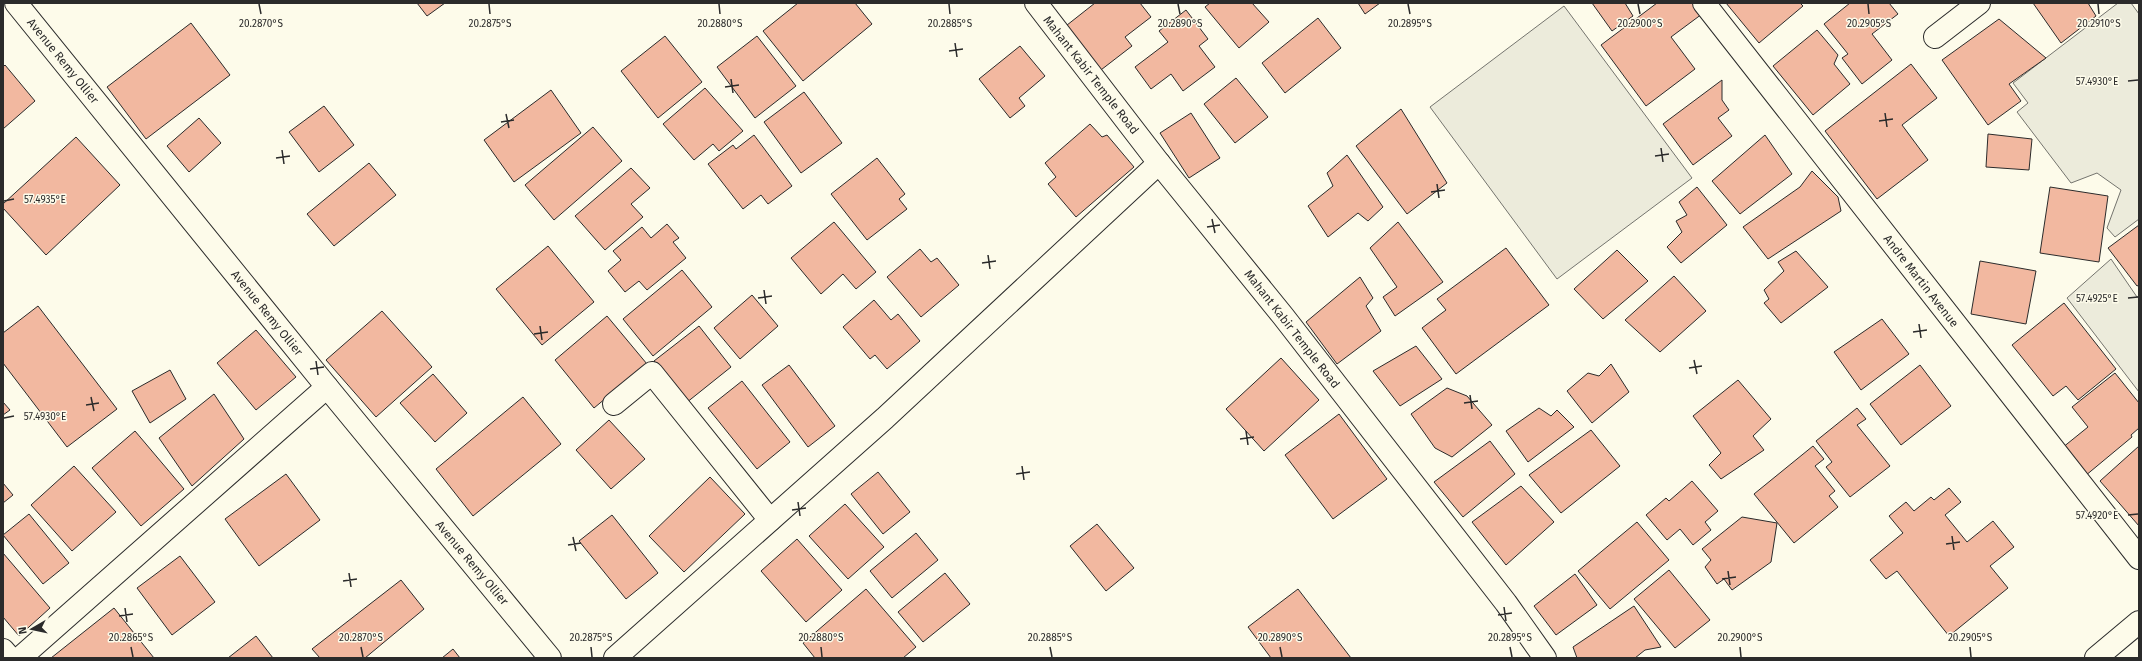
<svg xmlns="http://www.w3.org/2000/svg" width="2142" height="661" font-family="'Fira Sans',sans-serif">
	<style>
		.green { fill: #ecebdb; stroke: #74746e }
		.building { fill: #f2b8a0; stroke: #2b2b2b }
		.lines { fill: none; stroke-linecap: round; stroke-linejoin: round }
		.minor-casing { stroke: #2b2b2b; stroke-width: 24 }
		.minor { stroke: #fdfbea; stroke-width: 22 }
		.ticks { fill: none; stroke: #2b2b2b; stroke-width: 1.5 }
		.labels { text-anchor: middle; stroke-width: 3; stroke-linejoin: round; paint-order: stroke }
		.street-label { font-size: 12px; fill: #2b2b2b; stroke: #fdfbea }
		.ticks-label { font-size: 10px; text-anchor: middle; fill: #2b2b2b; stroke: #fdfbea; stroke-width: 3; stroke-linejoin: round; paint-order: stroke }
	</style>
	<rect width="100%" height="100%" fill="#fdfbea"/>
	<g class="green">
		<path d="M2118 3H2131L2139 14V219L2115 237 2107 228 2121 190 2097 173 2071 183 2017 112 2028 103 2013 83Z"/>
		<path d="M1564 6 1692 178 1557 279 1430 107Z"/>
		<path d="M2111 259 2137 297 2139 296V392L2067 298Z"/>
	</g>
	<g class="building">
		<path d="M417 3H445L427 16Z"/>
		<path d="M798 3H855L872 24 803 81 763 31Z"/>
		<path d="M1095 3H1140L1151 17 1125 37 1132 46 1097 73 1062 29Z"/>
		<path d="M1210 3H1252L1269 22 1239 48 1205 7Z"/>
		<path d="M1358 3H1380L1365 14Z"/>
		<path d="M1592 3H1625L1633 16 1612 31Z"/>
		<path d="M1657 3H1694L1702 14 1671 37 1695 69 1646 106 1601 45Z"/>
		<path d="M1726 3H1800L1803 6 1759 43Z"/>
		<path d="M1850 3H1889L1898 14 1872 34 1892 60 1862 84 1842 58 1848 54 1824 24Z"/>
		<path d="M2033 3H2088L2096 16 2061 43Z"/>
		<path d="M1186 10 1208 39 1199 46 1215 67 1183 91 1171 74 1151 89 1135 67 1168 42 1159 31Z"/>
		<path d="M1318 18 1341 48 1285 93 1262 63Z"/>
		<path d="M1999 19 2046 58 2009 84 2021 101 1988 125 1942 60Z"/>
		<path d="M191 23 230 75 146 139 107 87Z"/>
		<path d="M1817 30 1838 55 1834 64 1850 84 1813 115 1773 66Z"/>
		<path d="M665 36 702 82 658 118 621 71Z"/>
		<path d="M757 36 796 86 755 118 717 67Z"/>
		<path d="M1020 46 1045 76 1019 98 1025 106 1010 118 979 79Z"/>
		<path d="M1911 64 1937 98 1902 125 1928 160 1877 199 1825 131Z"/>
		<path d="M5 65 35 101 3 129V67Z"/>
		<path d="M1236 78 1268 117 1235 143 1204 104Z"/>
		<path d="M1722 80V100L1729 110 1718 118 1732 136 1693 165 1663 124Z"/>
		<path d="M705 88 743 131 719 151 713 144 694 160 663 124Z"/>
		<path d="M551 90 581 133 514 182 484 140Z"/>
		<path d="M804 92 842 143 801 173 764 122Z"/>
		<path d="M324 106 354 145 319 172 289 132Z"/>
		<path d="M1401 109 1447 183 1407 214 1356 146Z"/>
		<path d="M1191 113 1220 158 1189 178 1160 133Z"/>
		<path d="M199 118 221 143 189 172 167 146Z"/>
		<path d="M1090 124 1102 137 1107 135 1134 167 1076 217 1048 184 1056 177 1045 163Z"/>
		<path d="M593 127 622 161 554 220 525 185Z"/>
		<path d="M1988 134 2032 139 2029 170 1986 167Z"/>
		<path d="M754 135 792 186 768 204 761 195 743 209 708 164 733 145 736 149Z"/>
		<path d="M1765 135 1792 174 1740 214 1712 181Z"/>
		<path d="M76 137 120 185 46 255 3 208V204Z"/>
		<path d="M1347 155 1383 207 1368 221 1358 213 1328 237 1308 206 1333 186 1327 173Z"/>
		<path d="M877 158 905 194 899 199 907 209 867 240 831 194Z"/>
		<path d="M369 163 396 195 334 246 307 214Z"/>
		<path d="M631 168 650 188 631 204 643 217 605 250 575 216Z"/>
		<path d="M1812 171 1838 197 1841 211 1768 259 1743 227 1800 187Z"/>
		<path d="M1697 187 1727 225 1681 263 1667 247 1682 232 1676 221 1687 215 1679 202Z"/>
		<path d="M2050 187 2108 196 2099 262 2040 253Z"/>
		<path d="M834 222 876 272 856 289 843 274 821 294 791 258Z"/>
		<path d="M1398 222 1443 282 1395 316 1383 297 1397 287 1370 248Z"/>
		<path d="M667 224 679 238 673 242 686 258 647 290 639 281 625 292 608 271 621 260 613 251 642 227 651 238Z"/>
		<path d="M2139 225V285L2137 286 2108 248Z"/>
		<path d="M548 246 594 302 542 345 496 289Z"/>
		<path d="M1506 248 1549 305 1456 374 1422 328 1446 310 1437 299Z"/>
		<path d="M920 249 931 262 937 258 959 285 921 317 887 277Z"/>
		<path d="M1617 250 1648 281 1603 319 1574 289Z"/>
		<path d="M1796 251 1828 287 1781 323 1764 303 1769 299 1764 290 1784 271 1778 262Z"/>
		<path d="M1980 261 2036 271 2026 324 1971 314Z"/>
		<path d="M682 270 712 307 653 356 623 319Z"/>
		<path d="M1674 276 1706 311 1660 352 1625 320Z"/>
		<path d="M1360 277 1373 298 1366 306 1381 331 1337 364 1306 322Z"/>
		<path d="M752 295 778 326 740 359 714 328Z"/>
		<path d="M874 300 891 320 898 314 920 341 887 369 875 355 870 359 843 327Z"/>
		<path d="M2064 303 2116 369 2078 400 2066 386 2053 396 2012 345Z"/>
		<path d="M38 306 117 409 67 447 3 363V333Z"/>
		<path d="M382 311 432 367 376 417 326 360Z"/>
		<path d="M607 316 647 364 594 408 555 360Z"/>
		<path d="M1882 319 1909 354 1861 390 1834 352Z"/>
		<path d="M699 326 731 367 686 403 654 361Z"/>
		<path d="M256 330 296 377 256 410 217 363Z"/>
		<path d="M1416 346 1442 379 1400 406 1373 371Z"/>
		<path d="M1281 358 1319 400 1264 451 1226 409Z"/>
		<path d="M1611 364 1629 392 1592 423 1567 391 1588 373 1599 376Z"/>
		<path d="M789 365 835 426 808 447 762 385Z"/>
		<path d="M1920 365 1951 406 1901 445 1870 404Z"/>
		<path d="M170 370 186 399 150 423 132 391Z"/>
		<path d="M2115 373 2139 403V428L2131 435 2132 437 2085 476 2062 448 2088 427 2072 407Z"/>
		<path d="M433 374 467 413 435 442 400 403Z"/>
		<path d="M1738 380 1771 419 1753 436 1764 450 1721 479 1709 465 1721 453 1693 416Z"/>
		<path d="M742 381 790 442 757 469 708 408Z"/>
		<path d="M1447 388 1467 396 1492 425 1452 457 1435 448 1411 414Z"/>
		<path d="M214 394 244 439 192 486 159 438Z"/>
		<path d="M523 397 561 444 473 516 436 469Z"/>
		<path d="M3 402 10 410 3 415Z"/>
		<path d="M1539 408 1551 416 1557 410 1574 427 1528 462 1506 431Z"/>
		<path d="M1857 408 1866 419 1857 425 1890 466 1850 497 1826 467 1832 462 1816 441Z"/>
		<path d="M1339 414 1387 479 1333 519 1285 455Z"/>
		<path d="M609 420 645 459 611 489 576 450Z"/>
		<path d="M1591 430 1620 466 1561 513 1529 475Z"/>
		<path d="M135 431 184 489 141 526 92 468Z"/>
		<path d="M1490 441 1515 474 1463 517 1434 482Z"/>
		<path d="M1813 446 1824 459 1815 466 1835 491 1829 496 1838 507 1794 543 1754 494Z"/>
		<path d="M2139 446V526L2100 481Z"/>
		<path d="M74 466 116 512 72 551 31 505Z"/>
		<path d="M878 472 910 512 883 534 851 494Z"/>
		<path d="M286 474 320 520 259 566 225 519Z"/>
		<path d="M710 477 745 514 684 572 649 536Z"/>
		<path d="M1692 481 1718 511 1705 522 1711 530 1693 545 1680 529 1667 540 1646 515 1666 498 1669 501Z"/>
		<path d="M3 483 13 495 3 503Z"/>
		<path d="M1521 486 1554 522 1506 565 1472 522Z"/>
		<path d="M1949 488 1961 502 1945 515 1967 542 1993 521 2014 547 1990 566 2008 588 1949 636 1897 571 1886 579 1870 560 1903 533 1889 516 1906 502 1914 511 1931 497 1934 500Z"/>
		<path d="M845 504 884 547 848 579 809 536Z"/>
		<path d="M29 514 69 563 43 584 3 535Z"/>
		<path d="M612 515 658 573 626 599 579 541Z"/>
		<path d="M1742 517 1777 523 1771 562 1732 590 1724 579 1717 584 1705 567 1711 560 1702 549Z"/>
		<path d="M1637 522 1669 560 1610 609 1578 571Z"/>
		<path d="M1097 524 1134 568 1106 591 1070 546Z"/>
		<path d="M916 533 938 560 892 598 870 571Z"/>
		<path d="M797 539 842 590 806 622 761 571Z"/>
		<path d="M3 553 50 608 19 636 3 617Z"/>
		<path d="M180 556 215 602 172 635 137 588Z"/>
		<path d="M1669 570 1710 620 1675 648 1634 599Z"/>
		<path d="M945 573 970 604 923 642 898 612Z"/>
		<path d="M1575 574 1597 605 1556 635 1534 606Z"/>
		<path d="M401 580 424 609 365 658H320L312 649Z"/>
		<path d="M866 589 916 647 903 658H815L803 643Z"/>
		<path d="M1298 589 1351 658H1271L1248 627Z"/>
		<path d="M1634 606 1661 647 1645 650 1635 658H1577L1573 647Z"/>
		<path d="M114 608 154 658H51Z"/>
		<path d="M256 636 273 658H228Z"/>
		<path d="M453 649 460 658H442Z"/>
	</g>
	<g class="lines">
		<g class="minor-casing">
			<g id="minor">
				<path d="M16 3 327 387 550 658"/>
				<path d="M1036 3 1159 163 1283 316 1506 603 1545 658"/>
				<path d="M1704 3 2139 558"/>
				<path d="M1935 37 1979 3"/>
				<path d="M614 404 652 373 770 520"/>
				<path d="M3 650 10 658"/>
				<path d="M20 658 327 387"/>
				<path d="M615 658 885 418 1159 163"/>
				<path d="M2096 658 2139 622"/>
			</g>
		</g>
		<use href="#minor" class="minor"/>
	</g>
	<path class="ticks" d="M259 4 261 14M489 4 490 14M719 4 720 14M949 4 950 14M1178 4 1180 14M1408 4 1410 14M1638 4 1640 14M1868 4 1869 14M2098 4 2099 14M955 43 957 57M949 51 963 49M731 79 733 93M2128 81 2138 80M725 87 739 85M1885 113 1887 127M506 114 509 128M1879 121 1893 119M501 122 514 120M1661 148 1663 162M282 150 284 164M1655 156 1669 154M276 158 290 156M1437 184 1439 198M1431 192 1445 190M4 201 14 199M1212 219 1215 233M1207 227 1220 225M988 255 990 269M982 263 996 261M764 290 766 304M758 298 772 296M2128 298 2138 297M1919 324 1921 338M540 326 542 340M1913 332 1927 330M534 334 548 332M1694 360 1697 374M316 361 318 375M1689 368 1702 366M310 369 324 367M1470 395 1472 409M91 397 94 411M1464 403 1478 401M86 405 99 403M4 418 14 416M1246 431 1248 445M1240 439 1254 437M1022 466 1024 480M1016 474 1030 472M798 502 800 516M792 510 806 508M2128 515 2138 514M1952 536 1954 550M573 537 576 551M1946 544 1960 542M568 545 581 543M1728 571 1730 585M349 573 351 587M1722 579 1736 577M343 581 357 579M1504 607 1506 621M125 608 127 622M1498 615 1512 613M119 616 133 614M131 647 133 657M361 647 363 657M591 647 592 657M821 647 822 657M1050 647 1052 657M1280 647 1282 657M1510 647 1512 657M1740 647 1741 657M1970 647 1971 657"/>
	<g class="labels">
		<g class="street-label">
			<text transform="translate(63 61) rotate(51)" y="4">Avenue Remy Ollier</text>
			<text transform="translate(1091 75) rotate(52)" y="4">Mahant Kabir Temple Road</text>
			<text transform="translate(1921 281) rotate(52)" y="4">Andre Martin Avenue</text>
			<text transform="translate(267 313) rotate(51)" y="4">Avenue Remy Ollier</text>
			<text transform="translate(1292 329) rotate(52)" y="4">Mahant Kabir Temple Road</text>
			<text transform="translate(472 563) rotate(50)" y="4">Avenue Remy Ollier</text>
		</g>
	</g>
	<g class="ticks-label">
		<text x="261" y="27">20.2870°S</text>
		<text x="490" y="27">20.2875°S</text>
		<text x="720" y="27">20.2880°S</text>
		<text x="950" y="27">20.2885°S</text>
		<text x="1180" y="27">20.2890°S</text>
		<text x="1410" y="27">20.2895°S</text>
		<text x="1640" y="27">20.2900°S</text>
		<text x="1869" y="27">20.2905°S</text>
		<text x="2099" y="27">20.2910°S</text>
		<text x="2097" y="85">57.4930°E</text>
		<text x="45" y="203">57.4935°E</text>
		<text x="2097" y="302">57.4925°E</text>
		<text x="45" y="420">57.4930°E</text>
		<text x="2097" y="519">57.4920°E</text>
		<text x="131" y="641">20.2865°S</text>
		<text x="361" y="641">20.2870°S</text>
		<text x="591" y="641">20.2875°S</text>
		<text x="821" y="641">20.2880°S</text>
		<text x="1050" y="641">20.2885°S</text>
		<text x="1280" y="641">20.2890°S</text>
		<text x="1510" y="641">20.2895°S</text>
		<text x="1740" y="641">20.2900°S</text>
		<text x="1970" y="641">20.2905°S</text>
	</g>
	<rect width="2142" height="661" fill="none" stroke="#2b2b2b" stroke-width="8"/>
	<g transform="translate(32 629) rotate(261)" stroke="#fdfbea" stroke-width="3" paint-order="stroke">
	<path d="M0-3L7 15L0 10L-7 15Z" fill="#2b2b2b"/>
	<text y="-6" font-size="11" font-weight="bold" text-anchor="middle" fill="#2b2b2b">N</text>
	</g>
</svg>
